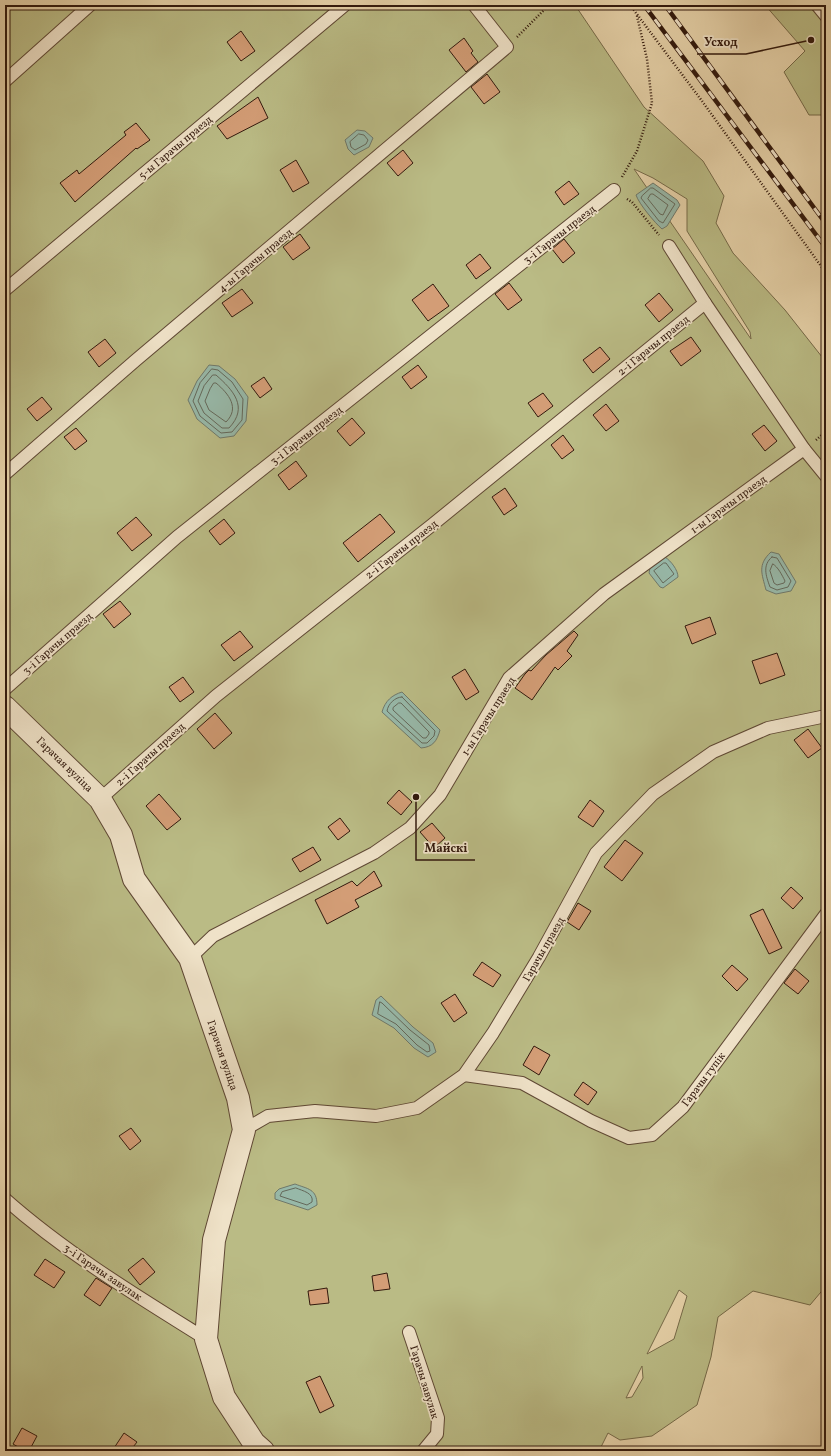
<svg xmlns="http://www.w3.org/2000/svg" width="831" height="1456" font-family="Vollkorn,serif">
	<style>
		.green { fill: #babb85; stroke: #766a49; fill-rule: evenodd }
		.water { fill: #97b8a8; stroke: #6f786a }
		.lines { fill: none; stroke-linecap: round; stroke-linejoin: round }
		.shore { stroke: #64685a; stroke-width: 1 }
		.building { fill: #d39d76; stroke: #32190d }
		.lane-casing { stroke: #5f4834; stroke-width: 14 }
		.street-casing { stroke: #5f4834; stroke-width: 24 }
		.path { stroke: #32190d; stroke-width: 2.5; stroke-dasharray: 1 2; stroke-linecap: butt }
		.lane { stroke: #efe2c8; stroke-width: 12 }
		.street { stroke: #efe2c8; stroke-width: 22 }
		.rail-casing { stroke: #32190d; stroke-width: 4.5 }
		.rail { stroke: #efe2c8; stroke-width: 3; stroke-dasharray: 9; stroke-linecap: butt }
		.labels { text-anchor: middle; stroke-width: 3.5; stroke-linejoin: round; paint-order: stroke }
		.street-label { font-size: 11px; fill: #32190d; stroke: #efe2c8 }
		.leader { fill: none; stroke: #32190d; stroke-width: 1.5 }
		.callout-dot { fill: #32190d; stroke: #efe2c8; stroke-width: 1.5 }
		.callout-label { font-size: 12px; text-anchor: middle; font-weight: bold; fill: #32190d; stroke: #efe2c8; stroke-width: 3.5; stroke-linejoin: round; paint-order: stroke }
	</style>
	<rect width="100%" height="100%" fill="#e7d3aa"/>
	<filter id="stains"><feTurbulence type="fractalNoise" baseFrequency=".005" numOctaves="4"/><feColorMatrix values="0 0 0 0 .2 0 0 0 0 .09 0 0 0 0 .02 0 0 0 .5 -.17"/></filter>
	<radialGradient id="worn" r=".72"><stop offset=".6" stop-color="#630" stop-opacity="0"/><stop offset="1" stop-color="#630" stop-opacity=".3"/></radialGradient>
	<g class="green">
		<path d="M5 5H575L644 107 703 161 724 196 716 223 733 253 785 310 826 362V1286L810 1305 753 1291 718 1317 711 1357 697 1405 652 1436 620 1440 608 1433 599 1451H5ZM634 169 653 178 687 199V231L750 332 751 339ZM679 1290 687 1296 674 1339 647 1354ZM642 1366 643 1378 632 1397 626 1398Z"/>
		<path d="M765 5H826V115H809L784 72 805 51Z"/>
	</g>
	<g class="water">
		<path d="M357 130 365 131 373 138 369 147 354 155 348 149 345 140Z"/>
		<path d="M653 183 677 200 680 205 667 226 662 229C655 223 639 204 636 195Z"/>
		<path d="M209 365 219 366 235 379 248 397 246 421 234 436 220 438 197 419 188 400 197 381Z"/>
		<path d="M771 552 779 554 796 582 791 591 776 594 766 590C762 574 757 565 771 552Z"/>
		<path d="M665 557C671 561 678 570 678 577L663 588 660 587 649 573 650 568Z"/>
		<path d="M402 692 440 730C437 741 433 747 421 748L382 712C385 701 392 695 402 692Z"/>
		<path d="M381 996 413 1027 433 1043 436 1052 428 1057 414 1048 394 1028 372 1015 376 1000Z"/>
		<path d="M295 1184C308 1189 317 1189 317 1205L308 1210 275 1199V1193L279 1189Z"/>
	</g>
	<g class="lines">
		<g class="shore">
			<path d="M359 134 364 135 368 140 366 144 355 150 351 147 350 142Z"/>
			<path d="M651 188H653L675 204 663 223 659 221 641 198 642 196Z"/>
			<path d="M651 194H653L668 205 663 215 660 214 648 199Z"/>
			<path d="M212 369 218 370 232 382 243 399 242 420 232 432 221 433 200 416 193 401 200 383Z"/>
			<path d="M213 375H216C233 390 249 407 229 428H222L204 413 198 401 204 386Z"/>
			<path d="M214 383H216C229 394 240 408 226 422L209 410 205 401 210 389Z"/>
			<path d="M772 557 777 558 791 581 788 587 777 590 770 587C766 576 762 565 772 557Z"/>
			<path d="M664 563H666L674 574 663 583 654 571Z"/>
			<path d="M773 564C778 567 782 575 785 581L784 583 777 585 774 583 770 571Z"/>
			<path d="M402 697 435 731 434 736 427 743H422L387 711C388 704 395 697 402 697Z"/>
			<path d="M399 703H401L429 732V734L426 738H423L393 710V708Z"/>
			<path d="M380 1002 382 1003 410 1030 429 1045 430 1051 427 1052 417 1045 396 1024 378 1014Z"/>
			<path d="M296 1188C303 1191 314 1193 312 1202L307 1205 280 1196 282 1192Z"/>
		</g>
	</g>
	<g class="building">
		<path d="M241 31 255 51 241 61 227 42Z"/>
		<path d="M464 38 473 51 471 53 478 62 466 72 449 50Z"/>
		<path d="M487 74 500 92 484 104 471 87Z"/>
		<path d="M258 97 268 118 227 139 217 126Z"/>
		<path d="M136 123 150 140 137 149 136 148 75 202 60 183 77 170 79 174 126 135 124 132Z"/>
		<path d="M403 150 413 163 398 176 387 163Z"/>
		<path d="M296 160 309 183 293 192 280 170Z"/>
		<path d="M569 181 579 194 564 205 555 192Z"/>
		<path d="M300 234 310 248 293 260 283 247Z"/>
		<path d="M564 239 575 253 563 263 552 249Z"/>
		<path d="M480 254 491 268 476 279 466 265Z"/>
		<path d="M509 283 522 300 508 310 495 294Z"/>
		<path d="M433 284 449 306 428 321 412 300Z"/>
		<path d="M242 289 253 303 232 317 222 303Z"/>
		<path d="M659 293 673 310 659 322 645 305Z"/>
		<path d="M691 337 701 351 681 366 670 351Z"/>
		<path d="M105 339 116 353 99 367 88 352Z"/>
		<path d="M600 347 610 359 593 373 583 360Z"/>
		<path d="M418 365 427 377 411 389 402 377Z"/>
		<path d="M264 377 272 389 260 398 251 386Z"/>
		<path d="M543 393 553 406 538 417 528 403Z"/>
		<path d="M42 397 52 409 37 421 27 409Z"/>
		<path d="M606 404 619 421 606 431 593 415Z"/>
		<path d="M352 418 365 433 350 446 337 431Z"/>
		<path d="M764 425 777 441 765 451 752 434Z"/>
		<path d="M76 428 87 441 75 450 64 437Z"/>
		<path d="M563 435 574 450 562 459 551 445Z"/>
		<path d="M296 461 307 476 289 490 278 475Z"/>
		<path d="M505 488 517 506 504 515 492 497Z"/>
		<path d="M380 514 395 532 358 562 343 543Z"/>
		<path d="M136 517 152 535 132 551 117 533Z"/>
		<path d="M224 519 235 533 220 545 209 531Z"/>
		<path d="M120 601 131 614 114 628 103 614Z"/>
		<path d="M710 617 716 634 692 644 685 626Z"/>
		<path d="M240 631 253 647 234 661 221 645Z"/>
		<path d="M574 631 578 635 567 651 572 656 558 670 555 667 532 700 515 688 525 674 529 670 531 671 546 655Z"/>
		<path d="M777 653 785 675 760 684 752 661Z"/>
		<path d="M465 669 479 692 466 700 452 677Z"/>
		<path d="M183 677 194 692 180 702 169 687Z"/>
		<path d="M215 713 232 733 214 749 197 729Z"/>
		<path d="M808 729 822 748 808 758 794 740Z"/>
		<path d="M399 790 412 802 401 815 387 803Z"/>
		<path d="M159 794 181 819 167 830 146 806Z"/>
		<path d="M590 800 604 811 593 827 578 817Z"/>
		<path d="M340 818 350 831 338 840 328 827Z"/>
		<path d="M432 823 445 838 434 848 420 832Z"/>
		<path d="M625 840 643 853 622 881 604 867Z"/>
		<path d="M313 847 321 860 300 872 292 859Z"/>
		<path d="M374 871 382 886 355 900 359 907 327 924 315 900 352 881 357 886Z"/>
		<path d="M791 887 803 898 793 909 781 898Z"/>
		<path d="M578 903 591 911 579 930 567 922Z"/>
		<path d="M763 909 782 948 769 954 750 915Z"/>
		<path d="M482 962 501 975 493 987 473 975Z"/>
		<path d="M732 965 748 979 737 991 722 976Z"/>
		<path d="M795 969 809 981 798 994 784 983Z"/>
		<path d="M455 994 467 1013 454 1022 441 1003Z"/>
		<path d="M534 1046 550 1055 539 1075 523 1065Z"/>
		<path d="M583 1082 597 1092 588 1105 574 1095Z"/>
		<path d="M131 1128 141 1141 130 1150 119 1136Z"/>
		<path d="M143 1258 155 1272 140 1285 128 1270Z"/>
		<path d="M45 1259 65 1272 54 1288 34 1275Z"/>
		<path d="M387 1273 390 1289 374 1291 372 1276Z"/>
		<path d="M96 1278 112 1288 100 1306 84 1295Z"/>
		<path d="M327 1288 329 1303 310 1305 308 1291Z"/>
		<path d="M320 1376 334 1406 320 1413 306 1382Z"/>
		<path d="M22 1428 37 1436 29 1451H25L13 1444Z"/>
		<path d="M124 1433 137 1442 130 1451H112Z"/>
	</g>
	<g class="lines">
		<g class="lane-casing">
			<g id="lane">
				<path d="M817 5 826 16"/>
				<path d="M5 81 90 5"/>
				<path d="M669 246 705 303 804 449 826 476"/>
				<path d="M5 290 345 5"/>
				<path d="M5 474 136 360 507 47 474 5"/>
				<path d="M5 689 177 537 614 190"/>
				<path d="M100 799 216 696 432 525 705 303"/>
				<path d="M190 958 213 936 374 853 410 828 440 795 509 678 604 594 804 449"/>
				<path d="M464 1075 522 1083 591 1121 629 1138 652 1135 683 1107 826 914"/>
				<path d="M244 1130 268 1116 315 1111 376 1116 417 1108 464 1075 493 1033 539 957 596 853 653 794 713 752 768 728 826 716"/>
				<path d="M5 1199C66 1253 137 1296 206 1339"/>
				<path d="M409 1332 438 1418 437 1434 423 1451"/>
			</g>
		</g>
		<g class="street-casing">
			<path id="street" d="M5 707 100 799 121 835 134 879 190 958 238 1098 244 1130 214 1240 206 1339 224 1397 254 1443 263 1451"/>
		</g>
		<g class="path">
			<path d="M630 5 702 101 826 273"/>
			<path d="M517 37 549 5"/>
			<path d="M622 177 637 151 652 103 647 59 637 16"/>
			<path d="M627 199 632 202 659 235"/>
			<path d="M816 440 826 431"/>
		</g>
		<use href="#lane" class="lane"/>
		<use href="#street" class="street"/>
		<g class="rail-casing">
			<g id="rail">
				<path d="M644 5 826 248"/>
				<path d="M665 5 826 224"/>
			</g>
		</g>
		<use href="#rail" class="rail"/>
	</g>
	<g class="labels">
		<g class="street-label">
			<text transform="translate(175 147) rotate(-40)" y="4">5-ы Гарачы праезд</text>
			<text transform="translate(559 234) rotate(-38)" y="4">3-і Гарачы праезд</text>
			<text transform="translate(255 260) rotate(-40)" y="4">4-ы Гарачы праезд</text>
			<text transform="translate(653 345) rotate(-39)" y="4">2-і Гарачы праезд</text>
			<text transform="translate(306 435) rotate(-38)" y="4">3-і Гарачы праезд</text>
			<text transform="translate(728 504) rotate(-36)" y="4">1-ы Гарачы праезд</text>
			<text transform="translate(401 549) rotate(-38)" y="4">2-і Гарачы праезд</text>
			<text transform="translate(57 643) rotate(-41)" y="4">3-і Гарачы праезд</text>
			<text transform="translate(488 716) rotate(-58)" y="4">1-ы Гарачы праезд</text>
			<text transform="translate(150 754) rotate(-42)" y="4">2-і Гарачы праезд</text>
			<text transform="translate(65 764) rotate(44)" y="4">Гарачая вуліца</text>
			<text transform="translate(543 949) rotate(-60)" y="4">Гарачы праезд</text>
			<text transform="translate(223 1055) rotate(71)" y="4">Гарачая вуліца</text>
			<text transform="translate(703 1079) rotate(-53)" y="4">Гарачы тупік</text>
			<text transform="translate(103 1272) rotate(34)" y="4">3-і Гарачы завулак</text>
			<text transform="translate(425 1382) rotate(73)" y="4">Гарачы завулак</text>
		</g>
	</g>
	<path class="leader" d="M811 40L746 54H697M416 797L416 860H475"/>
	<g class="callout-dot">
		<circle cx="811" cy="40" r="4"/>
		<circle cx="416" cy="797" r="4"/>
	</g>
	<g class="callout-label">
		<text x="721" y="46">Усход</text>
		<text x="446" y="852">Майскі</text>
	</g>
	<rect width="831" height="1456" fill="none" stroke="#e7d3aa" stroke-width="20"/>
	<rect x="6" y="6" width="819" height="1444" fill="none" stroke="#32190d" stroke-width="2"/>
	<rect x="10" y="10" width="811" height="1436" fill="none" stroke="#32190d"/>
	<rect width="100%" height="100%" filter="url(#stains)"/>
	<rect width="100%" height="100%" fill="url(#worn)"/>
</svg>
